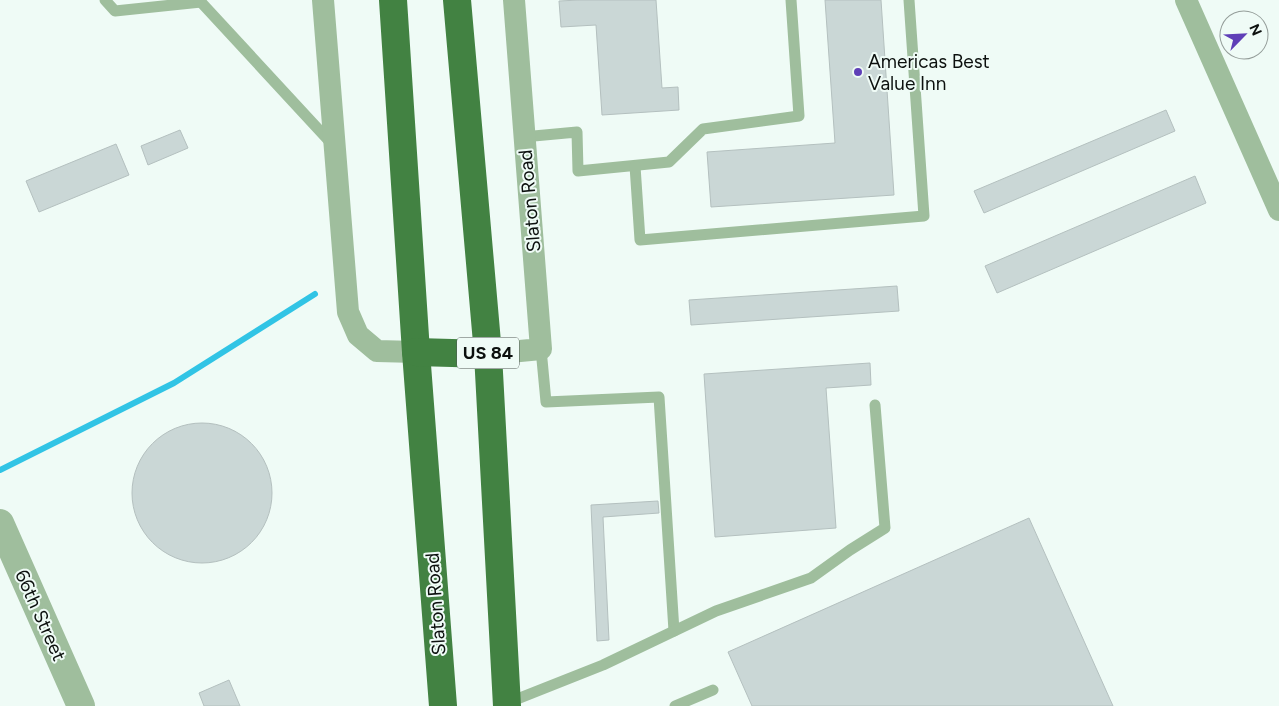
<svg xmlns="http://www.w3.org/2000/svg" width="1279" height="706" font-family="Figtree,sans-serif">
	<style>
		.lines { fill: none; stroke-linecap: round; stroke-linejoin: round }
		.stream { stroke: #31c4e5; stroke-width: 6 }
		.building { fill: #cad7d6; stroke: #b4c0bf }
		.service { stroke: #9fbe9d; stroke-width: 11 }
		.minor { stroke: #9fbe9d; stroke-width: 22 }
		.tertiary { stroke: #9fbe9d; stroke-width: 28 }
		.trunk { stroke: #428242; stroke-width: 28 }
		.poi-dot { fill: #5f3fb7; stroke: #effbf6; stroke-width: 2 }
		.labels { text-anchor: middle; stroke-width: 4; stroke-linejoin: round; paint-order: stroke }
		.shield { fill: #effbf6; stroke: #505654; stroke-width: 1 }
		.shield-label { font-size: 18px; font-weight: bold; fill: #0c100e }
		.poi-label { font-size: 19px; fill: #0c100e; stroke: #effbf6; text-anchor: start }
		.street-label { font-size: 19px; fill: #0c100e; stroke: #effbf6 }
	</style>
	<rect width="100%" height="100%" fill="#effbf6"/>
	<g class="lines">
		<path class="stream" d="M0 470 174 383 315 294"/>
	</g>
	<g class="building">
		<path d="M579 0H656L662 88 678 87 679 110 602 115 596 25 561 27 559 1Z"/>
		<path d="M825 0H881L894 195 711 207 707 152 835 143Z"/>
		<path d="M1166 110 1175 131 984 213 974 191Z"/>
		<path d="M180 130 188 148 148 165 141 146Z"/>
		<path d="M116 144 129 175 39 212 26 181Z"/>
		<path d="M1195 176 1206 203 997 293 985 266Z"/>
		<path d="M897 286 899 311 691 325 689 300Z"/>
		<path d="M870 363 871 385 826 388 836 528 715 537 704 374Z"/>
		<circle cx="202" cy="493" r="70"/>
		<path d="M658 501 659 513 603 517 609 640 597 641 591 505Z"/>
		<path d="M1029 518 1113 706H752L728 652Z"/>
		<path d="M229 680 240 706H204L199 693Z"/>
	</g>
	<g class="lines">
		<g class="service">
			<path d="M105 0 115 11 201 2"/>
			<path d="M199 0 332 144"/>
			<path d="M523 137 577 132 578 171 669 162 703 129 799 116 791 0"/>
			<path d="M635 166 640 240 924 216 909 0"/>
			<path d="M541 349 546 402 659 397 674 631"/>
			<path d="M507 703 603 665 716 611 811 578 850 550 885 528 875 405"/>
			<path d="M675 706 713 690"/>
		</g>
		<g class="minor">
			<path d="M323 0 348 312 358 335 377 351 416 352"/>
			<path d="M1186 0 1279 210"/>
			<path d="M488 354 541 349 514 0"/>
		</g>
		<path class="tertiary" d="M0 523 81 706"/>
		<g class="trunk">
			<path d="M393 0 416 352 443 706"/>
			<path d="M457 0 488 354 507 706"/>
			<path d="M416 352 488 354"/>
		</g>
	</g>
	<circle class="poi-dot" cx="858" cy="72" r="5"/>
	<g class="labels">
		<rect class="shield" x="457" y="337.5" width="62" height="31" rx="4"/>
		<g class="shield-label">
			<text x="488" y="359">US 84</text>
		</g>
		<g class="poi-label">
			<text x="868" y="68">Americas Best<tspan x="868" dy="22">Value Inn</tspan></text>
		</g>
		<g class="street-label">
			<text transform="translate(529 201) rotate(-95)" y="7">Slaton Road</text>
			<text transform="translate(435 604) rotate(-94)" y="7">Slaton Road</text>
			<text transform="translate(41 615) rotate(66)" y="7">66th Street</text>
		</g>
	</g>
	<g transform="translate(1244 35) rotate(66)"><circle r="24" fill="#effbf6" stroke="#949d99"/>
	<path d="M0-4L9 19L0 12L-9 19Z" fill="#5f3fb7"/>
	<text y="-8" font-size="14" font-weight="bold" text-anchor="middle" fill="#0c100e">N</text>
	</g>
</svg>
